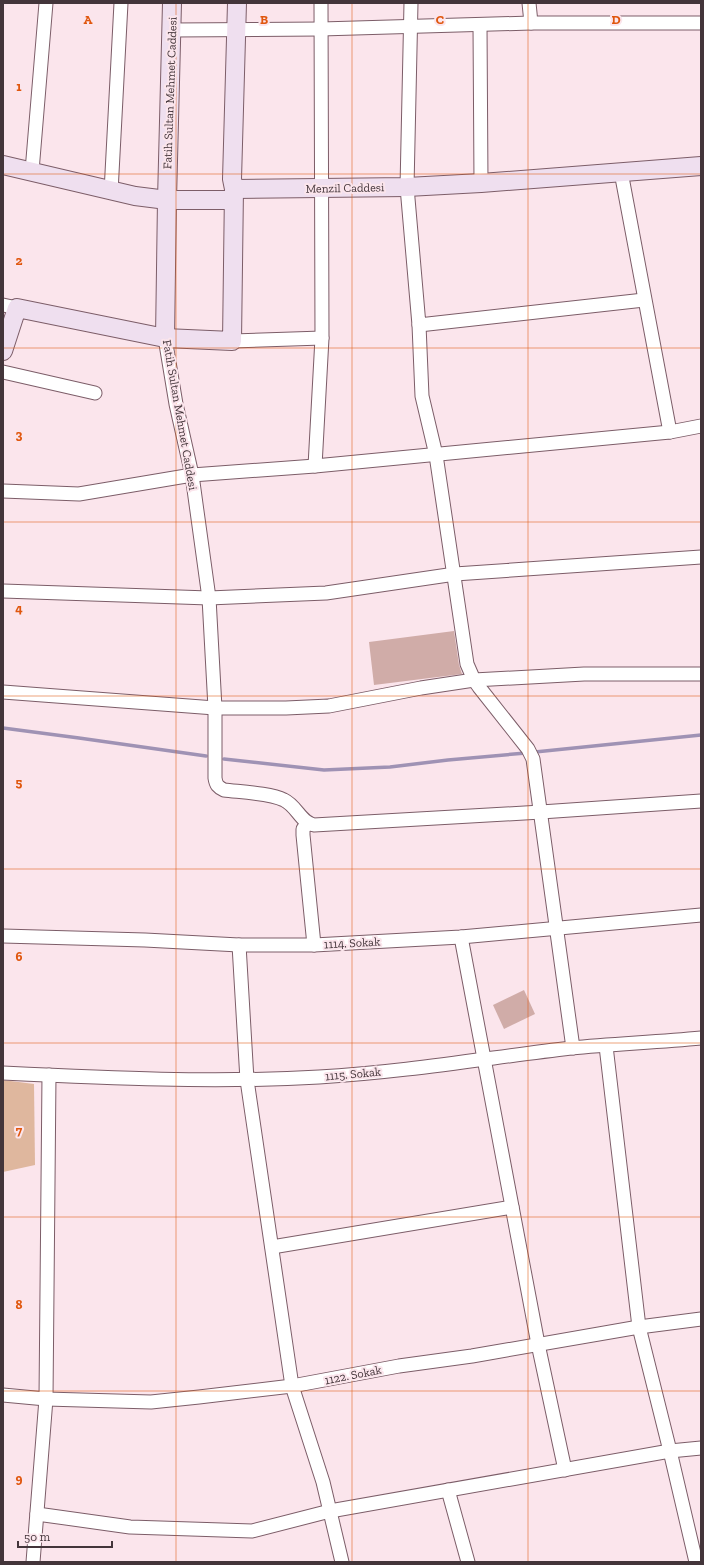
<svg xmlns="http://www.w3.org/2000/svg" width="704" height="1565" font-family="'Zilla Slab',serif">
	<style>
		.green { fill: #dfb79e }
		.lines { fill: none; stroke-linecap: round; stroke-linejoin: round }
		.stream { stroke: #9f92b4; stroke-width: 3.5 }
		.building { fill: #d0aca8 }
		.street-casing { stroke: #7c5d68; stroke-width: 15 }
		.secondary-casing { stroke: #7c5d68; stroke-width: 20 }
		.street { stroke: #fff; stroke-width: 13 }
		.secondary { stroke: #efdfef; stroke-width: 18 }
		.grid { fill: none; stroke: #e0570e; stroke-width: 1; stroke-opacity: 0.55 }
		.labels { text-anchor: middle; stroke-width: 4; stroke-linejoin: round; paint-order: stroke }
		.street-label { font-size: 12px; fill: #43353a; stroke: #fbe5ec }
		.grid-label { font-size: 13px; text-anchor: middle; font-weight: bold; fill: #e0570e; stroke: #fbe5ec; stroke-width: 4; stroke-linejoin: round; paint-order: stroke }
	</style>
	<rect width="100%" height="100%" fill="#fbe5ec"/>
	<path class="green" d="M3 1080 34 1084 35 1165 3 1172Z"/>
	<g class="lines">
		<g class="stream">
			<path d="M3 728 79 738 206 756"/>
			<path d="M535 752 701 735"/>
			<path d="M224 759 324 770 390 767 448 760 526 753"/>
		</g>
	</g>
	<g class="building">
		<path d="M454 631 459 665 462 674 374 685 369 642Z"/>
		<path d="M524 990 535 1014 504 1029 493 1005Z"/>
	</g>
	<g class="lines">
		<g class="street-casing">
			<g id="street">
				<path d="M411 3 407 187 419 325 644 300"/>
				<path d="M529 3 531 23H701"/>
				<path d="M480 25 481 183"/>
				<path d="M172 30 321 29 531 23"/>
				<path d="M32 171 46 3"/>
				<path d="M621 172 670 432"/>
				<path d="M111 192 121 3"/>
				<path d="M3 305 17 308"/>
				<path d="M419 325 422 396 436 455 467 664 474 680 479 687 528 749 533 759 573 1048"/>
				<path d="M165 338 176 404 192 475 209 598 215 708V778C216 785 218 787 224 790 240 792 270 793 284 800 297 806 300 822 314 825L541 812 701 801"/>
				<path d="M232 341 322 338"/>
				<path d="M3 372 95 393"/>
				<path d="M315 466 322 338 321 3"/>
				<path d="M3 491 79 494 192 475 315 466 670 432 701 426"/>
				<path d="M3 591 209 598 326 593 455 574 701 557"/>
				<path d="M3 692 215 708H286L329 706 421 688 474 680 584 674H701"/>
				<path d="M307 824 303 829V835L314 945"/>
				<path d="M3 936 145 940 239 945H314L461 937 701 915"/>
				<path d="M461 937 538 1344 565 1470"/>
				<path d="M239 945 247 1080 292 1386 323 1482 342 1562"/>
				<path d="M606 1046 639 1327 670 1451 696 1562"/>
				<path d="M3 1073C108 1078 214 1083 319 1077 404 1072 487 1058 571 1048 614 1044 658 1042 701 1038"/>
				<path d="M272 1247 512 1207"/>
				<path d="M3 1395 46 1399 151 1402 199 1397 292 1386 399 1366 472 1356 639 1327 701 1319"/>
				<path d="M448 1490 468 1562"/>
				<path d="M37 1514 130 1527 252 1531 330 1511 670 1451 701 1448"/>
				<path d="M33 1562 46 1399 49 1075"/>
			</g>
		</g>
		<g class="secondary-casing">
			<g id="secondary">
				<path d="M3 165 135 196 167 200H233"/>
				<path d="M234 189 407 187 481 183 701 166"/>
				<path d="M165 338 167 200 172 3"/>
				<path d="M3 351 17 308 165 338 232 341 234 189 232 179 237 3"/>
			</g>
		</g>
		<use href="#street" class="street"/>
		<use href="#secondary" class="secondary"/>
	</g>
	<path class="grid" d="M176 3V1562M352 3V1562M528 3V1562M3 174H701M3 348H701M3 522H701M3 696H701M3 869H701M3 1043H701M3 1217H701M3 1391H701"/>
	<g class="labels">
		<g class="street-label">
			<text transform="translate(170 93) rotate(-88)" y="4">Fatih Sultan Mehmet Caddesi</text>
			<text transform="translate(345 188) rotate(-1)" y="4">Menzil Caddesi</text>
			<text transform="translate(180 415) rotate(80)" y="4">Fatih Sultan Mehmet Caddesi</text>
			<text transform="translate(352 943) rotate(-3)" y="4">1114. Sokak</text>
			<text transform="translate(353 1074) rotate(-5)" y="4">1115. Sokak</text>
			<text transform="translate(353 1375) rotate(-11)" y="4">1122. Sokak</text>
		</g>
	</g>
	<g class="grid-label">
		<text x="88" y="24">A</text>
		<text x="264" y="24">B</text>
		<text x="440" y="24">C</text>
		<text x="616" y="24">D</text>
		<text x="19" y="91">1</text>
		<text x="19" y="265">2</text>
		<text x="19" y="439">3</text>
		<text x="19" y="613">4</text>
		<text x="19" y="787">5</text>
		<text x="19" y="961">6</text>
		<text x="19" y="1135">7</text>
		<text x="19" y="1309">8</text>
		<text x="19" y="1483">9</text>
	</g>
	<rect width="704" height="1565" fill="none" stroke="#43353a" stroke-width="8"/>
	<path d="M18 1541v6h94v-6" fill="none" stroke="#43353a" stroke-width="2"/>
	<text x="24" y="1541" font-size="12" fill="#43353a" stroke="#fbe5ec" stroke-width="3" paint-order="stroke">50 m</text>
</svg>
